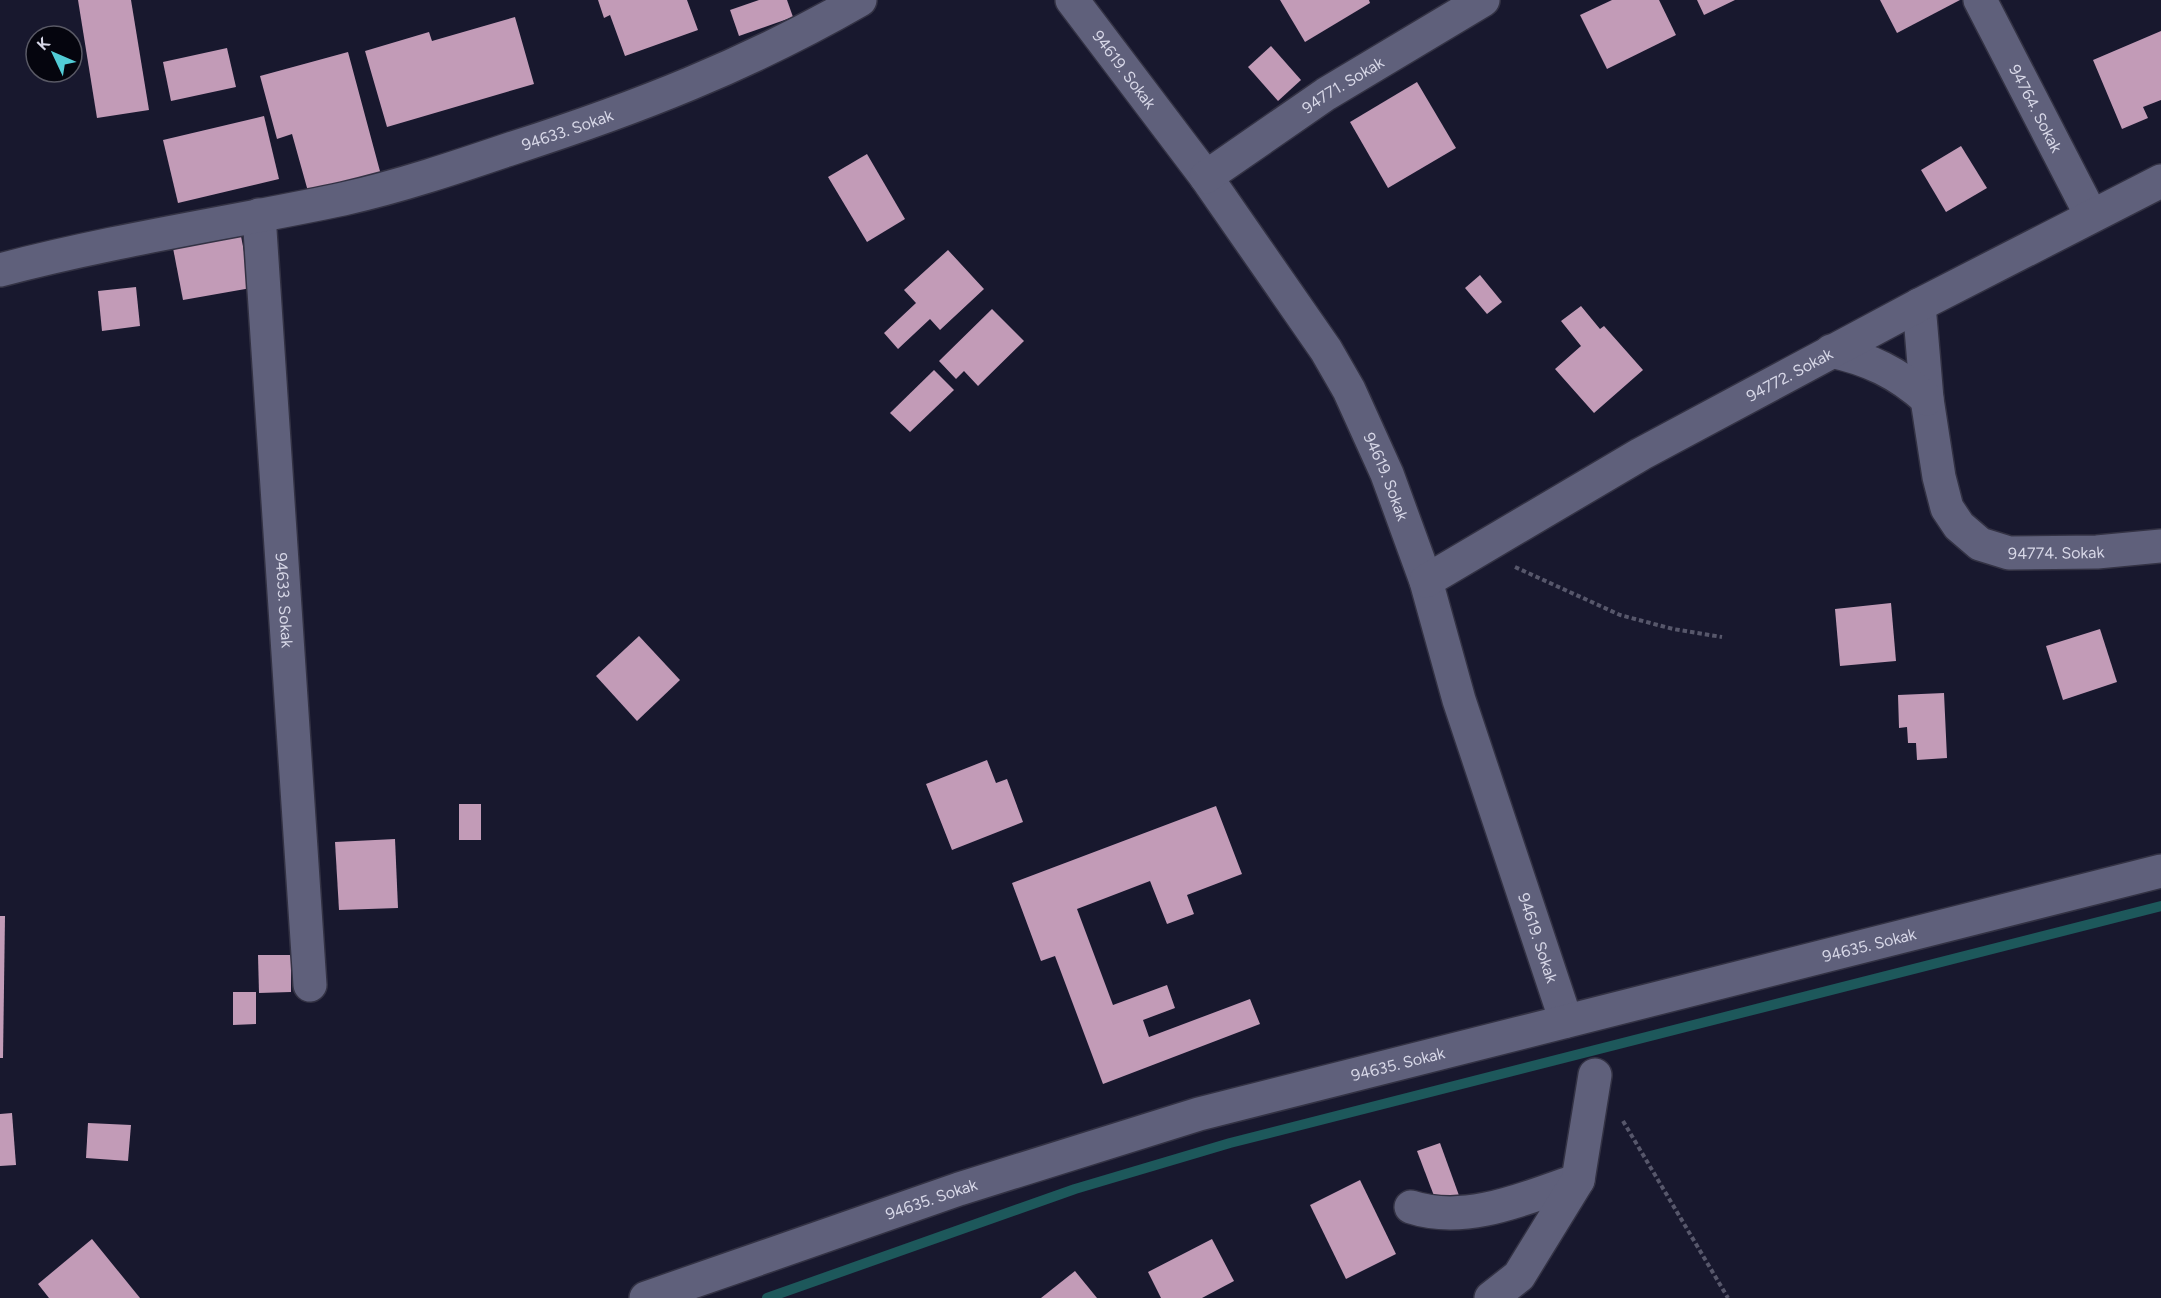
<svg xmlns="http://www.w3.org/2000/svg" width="2161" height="1298" font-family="Figtree,sans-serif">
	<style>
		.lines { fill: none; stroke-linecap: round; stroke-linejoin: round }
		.stream { stroke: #1d585b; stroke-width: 10 }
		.building { fill: #c29bb7 }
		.street-casing { stroke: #333244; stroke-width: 36 }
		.path { stroke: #57576b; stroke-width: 4; stroke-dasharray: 4.5 3; stroke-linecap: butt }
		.street { stroke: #5f607b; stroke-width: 33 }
		.labels { text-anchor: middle; stroke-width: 6; stroke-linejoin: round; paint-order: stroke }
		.street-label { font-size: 16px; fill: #d7d7e7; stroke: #05050e }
	</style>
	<rect width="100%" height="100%" fill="#18182e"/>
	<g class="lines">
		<path class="stream" d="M767 1298 1075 1189 1230 1143 2161 906"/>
	</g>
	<g class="building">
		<path d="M78 0H131L149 110 97 118Z"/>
		<path d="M598 0H687L698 30 625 56 610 15 604 18Z"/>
		<path d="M759 0H787L793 17 739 36 730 10Z"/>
		<path d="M1280 0H1369L1370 3 1305 42Z"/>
		<path d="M1612 0H1659L1676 35 1607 69 1580 15Z"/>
		<path d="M1697 0H1735L1704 15Z"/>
		<path d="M1880 0H1960L1897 33Z"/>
		<path d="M515 17 534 84 387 127 365 51 429 32 432 41Z"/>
		<path d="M2161 31V100L2143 107 2148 118 2122 129 2093 60Z"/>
		<path d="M1271 46 1301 80 1278 101 1248 67Z"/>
		<path d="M227 48 236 87 171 101 163 62Z"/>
		<path d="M348 52 381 175 309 195 292 134 277 139 260 76Z"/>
		<path d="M1417 82 1456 148 1388 188 1350 122Z"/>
		<path d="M264 116 279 179 178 203 163 140Z"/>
		<path d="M1961 146 1987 188 1946 212 1921 170Z"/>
		<path d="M867 154 905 219 867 242 828 177Z"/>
		<path d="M241 236 251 288 183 300 173 248Z"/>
		<path d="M948 250 984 289 940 330 930 319 898 349 884 333 916 303 904 290Z"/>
		<path d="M1480 275 1502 302 1487 314 1465 288Z"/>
		<path d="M136 287 140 326 102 331 98 291Z"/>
		<path d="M1581 306 1600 329 1604 326 1643 370 1594 413 1555 369 1581 346 1561 321Z"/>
		<path d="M992 309 1024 341 978 386 964 371 956 379 939 361Z"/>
		<path d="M934 370 954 390 910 432 890 413Z"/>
		<path d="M1891 603 1896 661 1840 666 1835 609Z"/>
		<path d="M2100 629 2117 682 2063 700 2046 646Z"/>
		<path d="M639 636 680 680 637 721 596 676Z"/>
		<path d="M1944 693 1947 758 1917 760 1916 743H1908L1907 727 1899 728 1898 695Z"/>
		<path d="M987 760 996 783 1007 779 1023 822 952 850 926 784Z"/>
		<rect x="459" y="804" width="22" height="36"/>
		<path d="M1216 806 1242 874 1187 895 1194 914 1167 924 1150 881 1077 909 1113 1005 1167 985 1175 1008 1143 1020 1149 1037 1250 999 1260 1024 1103 1084 1055 956 1041 961 1012 883Z"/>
		<path d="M395 839 398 908 339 910 335 842Z"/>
		<path d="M0 916H5L3 1058H0Z"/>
		<path d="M258 955H291V992L259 993Z"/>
		<path d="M233 992H256V1024L233 1025Z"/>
		<path d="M12 1113 16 1165 0 1166V1114Z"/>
		<path d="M88 1123 131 1125 128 1161 86 1158Z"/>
		<path d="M1440 1143 1461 1201 1439 1209 1417 1151Z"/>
		<path d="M1360 1180 1396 1254 1346 1279 1310 1205Z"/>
		<path d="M92 1239 140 1298H49L38 1284Z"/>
		<path d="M1212 1239 1234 1281 1202 1298H1161L1148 1272Z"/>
		<path d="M1075 1271 1097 1298H1041Z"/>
	</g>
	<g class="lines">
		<g class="street-casing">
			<g id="street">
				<path id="s1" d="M1072 0 1206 177 1326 350 1349 390 1387 474 1426 581 1459 700 1566 1021"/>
				<path id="s2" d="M1980 0 2091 215"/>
				<path id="s3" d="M1206 177 1326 94 1483 0"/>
				<path id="s4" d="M259 215 310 985"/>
				<path id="s5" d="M0 270C113 240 229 223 343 199 401 186 457 167 513 148 637 108 747 65 860 0"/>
				<path id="s6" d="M1919 305 1927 399 1939 477 1947 508 1959 526 1980 544 2009 553 2097 552 2161 546"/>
				<path d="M1831 351C1869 359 1898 373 1927 399"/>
				<path id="s7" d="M1426 581 1641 454 1919 305 2161 181"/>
				<path d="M1411 1207C1466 1225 1526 1198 1578 1180"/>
				<path id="s8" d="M646 1298 959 1189 1199 1114 2161 871"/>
				<path d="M1491 1298 1519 1276 1578 1180 1595 1075"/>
			</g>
		</g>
		<g class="path">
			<path d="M1515 567 1620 615 1673 629 1722 637"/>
			<path d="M1623 1121 1728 1298"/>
		</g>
		<use href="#street" class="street"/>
	</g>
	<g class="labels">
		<g class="street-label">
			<text dy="6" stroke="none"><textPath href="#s1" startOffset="87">94619. Sokak</textPath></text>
			<text dy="6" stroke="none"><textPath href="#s3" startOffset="165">94771. Sokak</textPath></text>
			<text dy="6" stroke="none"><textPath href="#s2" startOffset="122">94764. Sokak</textPath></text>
			<text dy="6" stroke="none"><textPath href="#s5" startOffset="585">94633. Sokak</textPath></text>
			<text dy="6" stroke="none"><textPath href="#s7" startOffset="418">94772. Sokak</textPath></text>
			<text dy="6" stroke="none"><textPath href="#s1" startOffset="573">94619. Sokak</textPath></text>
			<text dy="6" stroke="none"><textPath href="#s6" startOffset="332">94774. Sokak</textPath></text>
			<text dy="6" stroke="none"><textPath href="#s4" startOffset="386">94633. Sokak</textPath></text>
			<text dy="6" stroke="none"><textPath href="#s1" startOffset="1059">94619. Sokak</textPath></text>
			<text dy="6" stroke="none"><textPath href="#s8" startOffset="1274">94635. Sokak</textPath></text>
			<text dy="6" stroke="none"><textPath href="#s8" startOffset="788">94635. Sokak</textPath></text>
			<text dy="6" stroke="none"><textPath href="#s8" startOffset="302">94635. Sokak</textPath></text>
		</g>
	</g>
	<g transform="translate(54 54) rotate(314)"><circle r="28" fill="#05050e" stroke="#595965" stroke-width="1.5"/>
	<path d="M0-4.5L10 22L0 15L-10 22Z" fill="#52ccd6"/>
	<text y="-9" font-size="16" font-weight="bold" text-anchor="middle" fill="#d7d7e7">K</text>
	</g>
</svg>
